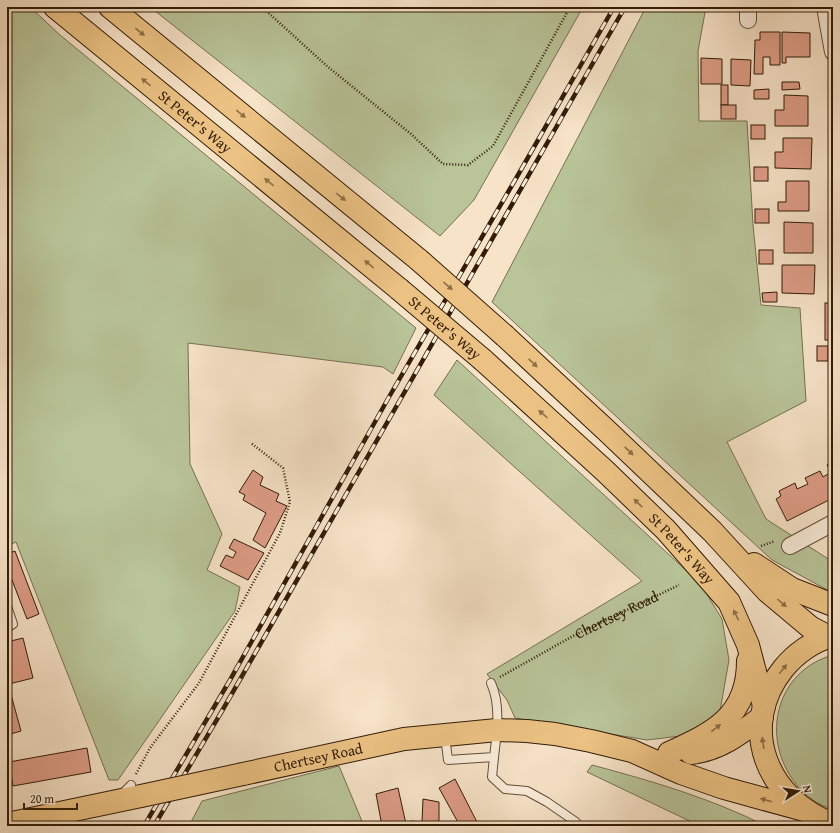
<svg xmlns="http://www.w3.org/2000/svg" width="840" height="833" font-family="'Gentium Book Plus',serif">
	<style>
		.green { fill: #b9c499; stroke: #767050 }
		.building { fill: #de9d87; stroke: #321c06 }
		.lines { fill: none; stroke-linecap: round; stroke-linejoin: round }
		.lane-casing { stroke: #634e36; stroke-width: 10 }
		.street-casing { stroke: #634e36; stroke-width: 18 }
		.primary-casing { stroke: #321c06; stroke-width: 24 }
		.path { stroke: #321c06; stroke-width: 2.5; stroke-dasharray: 1 2; stroke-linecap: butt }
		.lane { stroke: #faeddb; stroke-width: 8 }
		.street { stroke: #faeddb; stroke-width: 16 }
		.primary { stroke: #ecc284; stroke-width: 22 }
		.rail-casing { stroke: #321c06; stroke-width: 4.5 }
		.rail { stroke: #faeddb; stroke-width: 3; stroke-dasharray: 9; stroke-linecap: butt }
		.primary-bridge-casing { stroke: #321c06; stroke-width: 24; stroke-linecap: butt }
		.primary-bridge { stroke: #ecc284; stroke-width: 22 }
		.oneway { fill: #8f6f45 }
		.labels { text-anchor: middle; stroke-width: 3.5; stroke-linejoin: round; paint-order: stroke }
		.street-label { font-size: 15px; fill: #321c06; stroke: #faeddb }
	</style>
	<rect width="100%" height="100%" fill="#f7e3c8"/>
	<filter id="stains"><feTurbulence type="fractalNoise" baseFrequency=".005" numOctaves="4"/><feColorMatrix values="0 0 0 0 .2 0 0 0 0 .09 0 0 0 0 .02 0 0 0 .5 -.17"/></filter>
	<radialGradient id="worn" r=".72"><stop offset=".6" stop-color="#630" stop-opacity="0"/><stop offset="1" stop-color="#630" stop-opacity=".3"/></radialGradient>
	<g class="green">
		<path d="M7 7H30L60 35 416 328 393 374 383 367 188 343 190 464 222 534 207 570 240 587 235 611 118 780H109L16 542 7 546Z"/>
		<path d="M150 7H583L474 200 440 236Z"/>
		<path d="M646 7H706L698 51 699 121H747L753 225 761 305 800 308 806 401 727 442 766 519 833 562V593L772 560 492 302Z"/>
		<path d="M457 360 700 583 722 619 729 660 720 711 689 735 647 740 515 718 507 700 487 674 642 581 434 395Z"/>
		<path d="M833 655V809C819 806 804 795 796 784 760 739 775 671 833 655Z"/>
		<path d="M592 765C652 781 710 798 766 826H700L587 772Z"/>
		<path d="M339 766 364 826H189L202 801Z"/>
	</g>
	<g class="building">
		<path d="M760 32H780V65H770V57H763V74H754L755 40H760Z"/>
		<path d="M782 32 810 33V57H786V63H782Z"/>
		<path d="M701 58 722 59V84H701Z"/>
		<path d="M731 59 751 60 750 86 731 85Z"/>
		<path d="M782 82H799L800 89 782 90Z"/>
		<rect x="721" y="85" width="7" height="20"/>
		<path d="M769 89V99H754V90Z"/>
		<path d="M784 95 808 96V126H775V110H784Z"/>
		<rect x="721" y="105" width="15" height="14"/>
		<rect x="751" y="125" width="14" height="14"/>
		<path d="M783 138H812L811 169 775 168V152H783Z"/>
		<rect x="754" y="167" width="14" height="14"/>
		<path d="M786 181H809V211H778V202H786Z"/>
		<rect x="755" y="209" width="14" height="14"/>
		<path d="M784 222 813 223V253H784Z"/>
		<rect x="759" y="250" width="14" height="14"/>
		<path d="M782 265H815L814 294 782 293Z"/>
		<path d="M777 292V302H763L762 293Z"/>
		<rect x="825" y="303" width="8" height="37"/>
		<rect x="817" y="346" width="11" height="15"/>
		<path d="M833 459V476L827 465Z"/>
		<path d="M253 470 263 477 260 485 279 494 276 501 287 506 265 548 253 540 266 513 243 500 245 495 239 492Z"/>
		<path d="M820 471 823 477 828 474 833 484V498L787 521 776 499 781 496 779 491 795 483 797 489 808 484 805 478Z"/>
		<path d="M234 539 264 553 248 580 220 566 226 555 233 558 236 552 229 548Z"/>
		<path d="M15 551 39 614 27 619 7 567V554Z"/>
		<path d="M23 638 33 678 9 684 7 676V642Z"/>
		<path d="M10 691 21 731 7 735V692Z"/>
		<path d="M87 748 91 772 13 786 9 762Z"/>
		<path d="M455 779 479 826H460L439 788Z"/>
		<path d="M398 788 406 824 397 826H382L376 794Z"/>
		<path d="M423 799 439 802V826H411V821L422 822Z"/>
	</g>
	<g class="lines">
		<g class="lane-casing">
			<g id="lane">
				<path d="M7 606 13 624 7 628"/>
				<path d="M445 736 448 760 494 757C497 733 501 705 491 683"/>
				<path d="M494 757 492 777 505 789 527 791 547 802 576 822 573 826"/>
				<path d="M121 795 131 785"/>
			</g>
		</g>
		<g class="street-casing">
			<g id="street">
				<path d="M748 7V20"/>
				<path d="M825 7 833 52"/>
				<path d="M790 546 833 523"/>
			</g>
		</g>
		<g class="primary-casing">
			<g id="primary">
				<path id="s2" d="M55 7 399 289"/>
				<path d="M110 7 419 260"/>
				<path d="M505 336 607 431 712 531 767 591 810 627 829 637"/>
				<path id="s3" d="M483 360 605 471 666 530 729 602 748 645 764 706"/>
				<path d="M754 564 792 589 833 605"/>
				<path d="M833 636C814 640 795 654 783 669 737 727 767 800 833 824"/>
				<path d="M669 753C713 733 748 717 748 661"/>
				<path d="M691 753C719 750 740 734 762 717"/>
				<path id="s4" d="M243 774 404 739 497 730 527 731 555 734 591 741 632 751 681 773 724 788 804 810"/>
				<path d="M7 824 141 796"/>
			</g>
		</g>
		<g class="path">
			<path d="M262 7 328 67 411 134 443 164 468 165 493 146 570 7"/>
			<path d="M761 546 775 541"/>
			<path id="s1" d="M500 677 573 636 679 585"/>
			<path d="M136 774 150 748 199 683 280 533 290 502 283 468 251 443"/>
		</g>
		<use href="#lane" class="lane"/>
		<use href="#street" class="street"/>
		<use href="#primary" class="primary"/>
		<g class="rail-casing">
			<g id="rail">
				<path d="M144 826 230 680 389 397 518 175 614 7"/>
				<path d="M154 826 222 711 625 7"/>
			</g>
		</g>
		<use href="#rail" class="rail"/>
		<g class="primary-bridge-casing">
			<g id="primary-bridge">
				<path d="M419 260 505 336"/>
				<path id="s5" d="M399 289 483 360"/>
				<path d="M141 796 243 774"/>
			</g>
		</g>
		<use href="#primary-bridge" class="primary-bridge"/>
	</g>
	<defs><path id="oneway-solid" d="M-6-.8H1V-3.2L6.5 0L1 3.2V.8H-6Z"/></defs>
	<g class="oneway">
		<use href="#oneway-solid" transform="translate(140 32) rotate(39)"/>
		<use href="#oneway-solid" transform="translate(146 82) rotate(-141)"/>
		<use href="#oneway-solid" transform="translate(241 114) rotate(39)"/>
		<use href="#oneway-solid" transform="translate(269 182) rotate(-141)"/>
		<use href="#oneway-solid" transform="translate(341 197) rotate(39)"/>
		<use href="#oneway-solid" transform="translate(369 264) rotate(-141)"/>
		<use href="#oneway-solid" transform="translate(448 286) rotate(41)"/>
		<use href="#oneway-solid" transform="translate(533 363) rotate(43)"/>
		<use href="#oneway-solid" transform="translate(543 414) rotate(-138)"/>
		<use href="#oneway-solid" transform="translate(629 451) rotate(44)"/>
		<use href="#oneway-solid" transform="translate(638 503) rotate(-136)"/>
		<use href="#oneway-solid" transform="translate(782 603) rotate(40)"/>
		<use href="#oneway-solid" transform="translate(736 615) rotate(-116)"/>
		<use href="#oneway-solid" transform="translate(783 669) rotate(-52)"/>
		<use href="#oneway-solid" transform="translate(716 728) rotate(-38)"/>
		<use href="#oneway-solid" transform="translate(763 743) rotate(-99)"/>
		<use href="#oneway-solid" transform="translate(766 800) rotate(-164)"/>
	</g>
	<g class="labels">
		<g class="street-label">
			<text dy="5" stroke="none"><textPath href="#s2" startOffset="181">St Peter's Way</textPath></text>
			<text dy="5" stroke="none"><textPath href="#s5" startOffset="60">St Peter's Way</textPath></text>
			<text dy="5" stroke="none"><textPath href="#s3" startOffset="274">St Peter's Way</textPath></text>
			<text dy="5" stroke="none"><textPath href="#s1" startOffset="132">Chertsey Road</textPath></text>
			<text dy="5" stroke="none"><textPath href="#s4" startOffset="77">Chertsey Road</textPath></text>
		</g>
	</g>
	<rect width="840" height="833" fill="none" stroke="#f7e3c8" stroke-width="24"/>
	<rect x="8" y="8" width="824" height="817" fill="none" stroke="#321c06" stroke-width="2"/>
	<rect x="12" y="12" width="816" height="809" fill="none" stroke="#321c06"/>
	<g transform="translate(798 791) rotate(78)" stroke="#faeddb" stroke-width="3" paint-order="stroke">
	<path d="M0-3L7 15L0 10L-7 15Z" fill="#321c06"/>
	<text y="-6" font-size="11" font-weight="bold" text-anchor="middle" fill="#321c06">N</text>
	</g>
	<path d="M24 803v6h53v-6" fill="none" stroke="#321c06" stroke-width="2"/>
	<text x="30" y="803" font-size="12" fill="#321c06" stroke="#faeddb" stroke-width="3" paint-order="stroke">20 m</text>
	<rect width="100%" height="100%" filter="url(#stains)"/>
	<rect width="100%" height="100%" fill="url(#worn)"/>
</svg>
